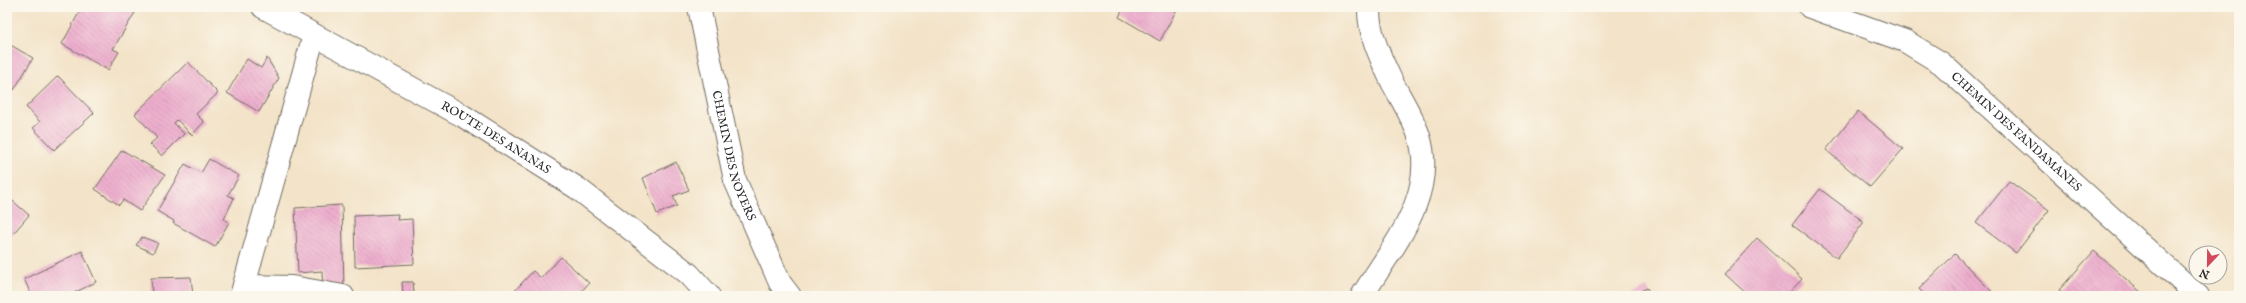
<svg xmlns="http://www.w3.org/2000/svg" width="2246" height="303" font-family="'IM FELL English',serif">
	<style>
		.building { fill: url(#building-back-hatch) }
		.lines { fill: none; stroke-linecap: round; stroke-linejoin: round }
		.minor-casing { stroke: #716b62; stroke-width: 24 }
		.minor { stroke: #fff; stroke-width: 22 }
		.labels { text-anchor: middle; stroke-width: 3; stroke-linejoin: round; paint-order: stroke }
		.street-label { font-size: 12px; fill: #2b2b2b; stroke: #fbf7ec }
	</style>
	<defs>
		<pattern id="building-back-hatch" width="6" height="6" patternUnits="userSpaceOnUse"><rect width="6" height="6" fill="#edaecd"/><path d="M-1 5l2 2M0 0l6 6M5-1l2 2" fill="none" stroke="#cb96b0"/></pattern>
	</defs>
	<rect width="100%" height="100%" fill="#fbf7ec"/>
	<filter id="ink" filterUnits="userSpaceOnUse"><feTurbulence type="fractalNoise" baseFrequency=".025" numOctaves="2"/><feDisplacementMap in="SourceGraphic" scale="8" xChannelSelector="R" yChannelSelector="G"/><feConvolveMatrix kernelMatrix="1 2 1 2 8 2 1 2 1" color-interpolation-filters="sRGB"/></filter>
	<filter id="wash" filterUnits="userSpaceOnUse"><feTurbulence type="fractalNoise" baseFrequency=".012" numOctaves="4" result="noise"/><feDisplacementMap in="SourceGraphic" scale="16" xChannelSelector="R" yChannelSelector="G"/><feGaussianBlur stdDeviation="0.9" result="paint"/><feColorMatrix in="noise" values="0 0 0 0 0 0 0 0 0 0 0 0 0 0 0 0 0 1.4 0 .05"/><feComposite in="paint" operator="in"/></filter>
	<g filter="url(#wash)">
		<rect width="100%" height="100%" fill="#f3e3c8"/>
		<g id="blocks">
			<g class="building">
				<path d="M82 7H129L136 11 113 49 119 52 108 70 62 44Z"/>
				<path d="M1124 7H1178L1160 41 1119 17Z"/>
				<path d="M7 43 33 58 14 90 7 87Z"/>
				<path d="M267 58 279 78 259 112 227 93 247 59 261 68Z"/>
				<path d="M188 62 218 93 196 114 204 122 192 135 177 120 174 123 184 134 162 156 150 144 157 138 135 114Z"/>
				<path d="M58 76 94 113 54 150 33 128 40 122 26 107Z"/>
				<path d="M1858 111 1903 149 1870 187 1826 150Z"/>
				<path d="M122 150 165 175 140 211 123 200 119 205 95 189Z"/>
				<path d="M209 159 239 176 228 195 234 198 224 219 229 222 215 247 173 223 174 221 157 211 185 164 201 173Z"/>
				<path d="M676 162 689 190 673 196 677 206 657 214 643 178Z"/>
				<path d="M2009 181 2049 210 2016 253 1976 223Z"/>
				<path d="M1820 189 1864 222 1837 258 1792 225Z"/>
				<path d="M7 196 29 215 7 241Z"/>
				<path d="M342 205 344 291 323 292 322 271 298 273 295 208Z"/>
				<path d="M398 214 397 220 412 219 414 264 355 267 354 216Z"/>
				<path d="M142 237 158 243 153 253 136 245Z"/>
				<path d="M1757 238 1802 279 1786 296H1749L1725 274Z"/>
				<path d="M82 251 96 282 70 295 71 296H32L24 279Z"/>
				<path d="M2094 251 2143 294 2141 296H2066L2059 290Z"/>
				<path d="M1955 254 1996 296H1926L1919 289Z"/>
				<path d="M561 257 589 283 577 296H510L533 271 541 278Z"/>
				<path d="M191 277 193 296H152L151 278Z"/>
				<path d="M402 282H413L414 294H403Z"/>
				<path d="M1647 288 1651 296H1630Z"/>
			</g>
		</g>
	</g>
	<g filter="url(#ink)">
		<use href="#blocks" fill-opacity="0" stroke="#716b62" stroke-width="1"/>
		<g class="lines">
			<g class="minor-casing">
				<g id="minor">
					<path id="s1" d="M263 7 463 116 577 188 689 274 709 296"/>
					<path id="s2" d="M699 7 735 180 780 283 790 296"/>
					<path id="s3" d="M1810 7 1905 41 1941 63 2198 296"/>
					<path d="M244 286 292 287 343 296"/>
					<path d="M241 296 314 35"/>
					<path d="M1362 296C1391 248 1438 196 1419 136 1413 118 1401 99 1392 82 1381 59 1368 33 1369 7"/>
				</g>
			</g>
			<use href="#minor" class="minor"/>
		</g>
	</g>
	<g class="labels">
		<g class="street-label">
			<text dy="4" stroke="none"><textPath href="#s3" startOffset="245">CHEMIN DES FANDAMANES</textPath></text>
			<text dy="4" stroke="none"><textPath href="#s1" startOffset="267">ROUTE DES ANANAS</textPath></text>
			<text dy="4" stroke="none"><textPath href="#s2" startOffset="153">CHEMIN DES NOYERS</textPath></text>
		</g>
	</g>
	<rect width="2246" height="303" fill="none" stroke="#fbf7ec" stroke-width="24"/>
	<g transform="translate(2208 265) rotate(202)"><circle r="19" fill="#fbf7ec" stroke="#a8a59f"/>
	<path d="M0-3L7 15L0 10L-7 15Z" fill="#d1495b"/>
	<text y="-6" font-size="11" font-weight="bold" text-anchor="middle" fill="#2b2b2b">N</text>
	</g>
</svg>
